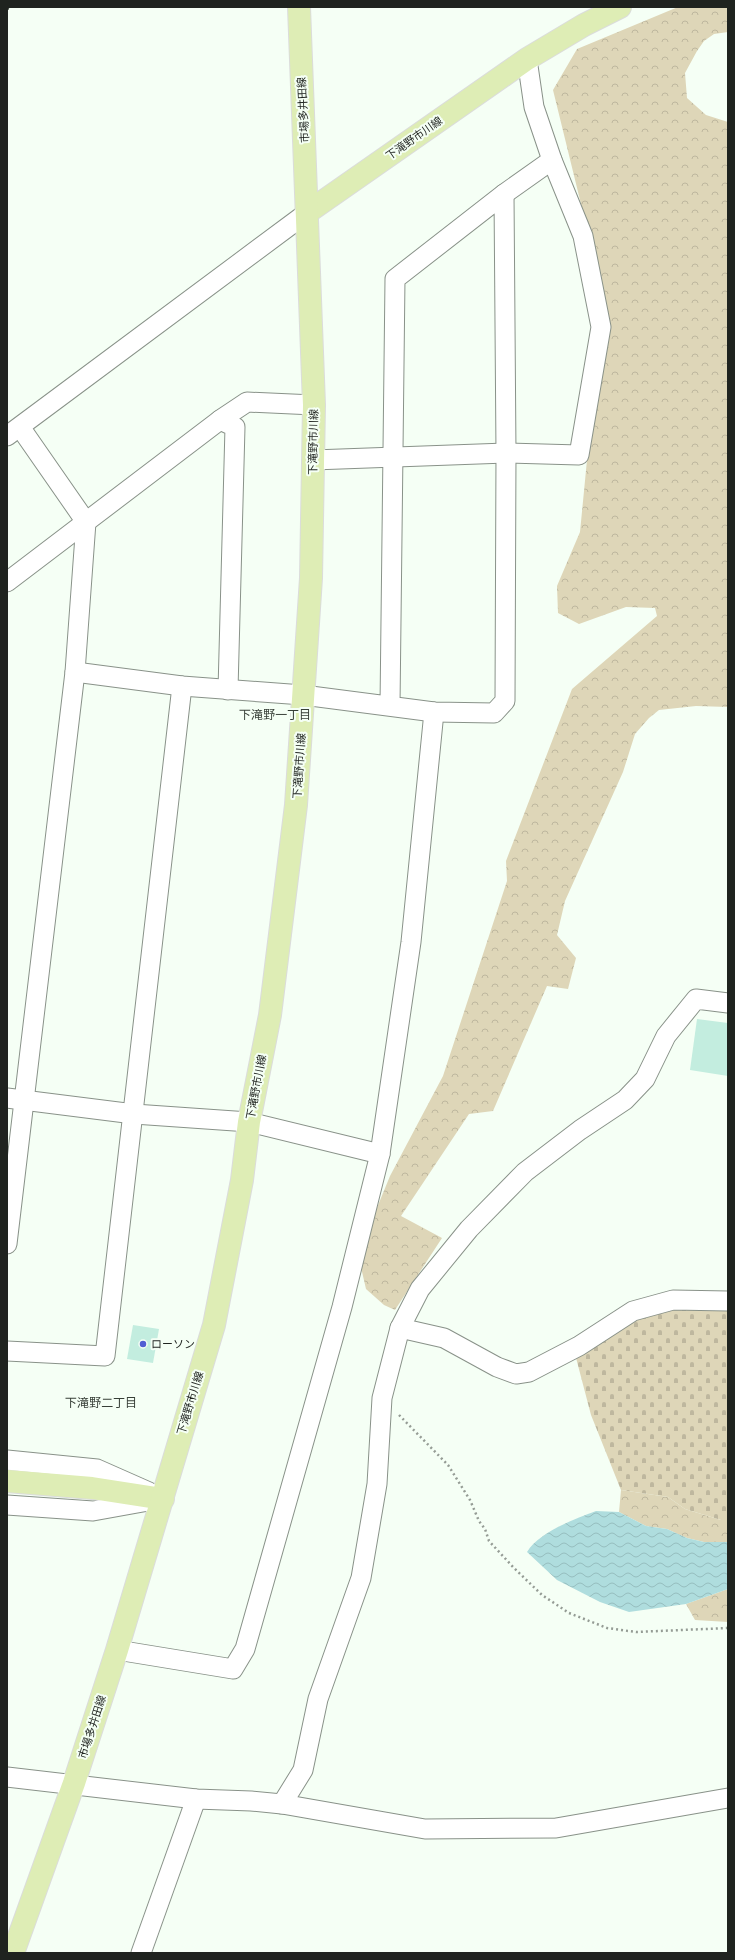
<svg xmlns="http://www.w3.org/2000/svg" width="735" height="1960" font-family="'Varela Round','Noto Sans JP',sans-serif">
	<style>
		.forest { fill: url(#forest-crowns) }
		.cemetery { fill: url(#cemetery-stones) }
		.water { fill: url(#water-waves) }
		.building { fill: #c3eddf }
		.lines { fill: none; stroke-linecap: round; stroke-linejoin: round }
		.minor-casing { stroke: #899289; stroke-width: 21 }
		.major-casing { stroke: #dbdcdb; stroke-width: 24 }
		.path { stroke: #959c95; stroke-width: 2.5; stroke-dasharray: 2 3; stroke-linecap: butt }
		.minor { stroke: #fff; stroke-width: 19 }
		.major { stroke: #deedb5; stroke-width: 22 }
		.rail-casing { stroke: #414641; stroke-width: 4.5 }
		.rail { stroke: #f5fff5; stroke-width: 3; stroke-dasharray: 9; stroke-linecap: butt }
		.poi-dot { fill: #505dd3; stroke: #f5fff5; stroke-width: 1.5 }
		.labels { text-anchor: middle; stroke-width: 4; stroke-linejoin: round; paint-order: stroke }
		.street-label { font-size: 11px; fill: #1f231f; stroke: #f5fff5 }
		.poi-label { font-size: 11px; fill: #1f231f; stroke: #f5fff5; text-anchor: start }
		.neighbourhood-label { font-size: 12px; fill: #373f37; stroke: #f5fff5 }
	</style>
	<defs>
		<pattern id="forest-crowns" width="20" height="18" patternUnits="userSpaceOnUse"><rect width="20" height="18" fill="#ded6b8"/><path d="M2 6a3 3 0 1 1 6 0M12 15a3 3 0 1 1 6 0" fill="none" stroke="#beb79e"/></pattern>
		<pattern id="cemetery-stones" width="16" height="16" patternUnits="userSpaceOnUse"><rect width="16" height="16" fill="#ded6b8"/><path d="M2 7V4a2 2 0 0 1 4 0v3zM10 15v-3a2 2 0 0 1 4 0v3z" fill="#beb79e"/></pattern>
		<pattern id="water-waves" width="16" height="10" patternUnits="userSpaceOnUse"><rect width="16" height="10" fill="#afddde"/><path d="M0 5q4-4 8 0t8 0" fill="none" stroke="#96bdbe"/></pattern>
	</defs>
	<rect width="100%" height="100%" fill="#f5fff5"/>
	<g class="forest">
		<path d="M678 7H728V32L714 34 704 41 697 51 685 73 687 98 706 115 728 122V707L696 706 659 710 649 718 635 734 623 772 565 901 557 935 576 958 568 989 547 986 493 1111 469 1114 401 1216 442 1238 395 1310 384 1305 366 1289 360 1263 365 1237 390 1176 443 1076 507 881 506 861 572 689 657 616 655 608 626 607 579 624 558 613 557 586 580 532 591 419 607 310 553 90 577 49Z"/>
		<path d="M621 1490 668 1497 685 1509 721 1520H728V1542H704L687 1538 667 1529 646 1526 619 1512Z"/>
		<path d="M728 1589V1622L695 1620 686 1604Z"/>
	</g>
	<path class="cemetery" d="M682 1306 728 1308V1520H721L685 1509 668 1497 621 1490 591 1415 575 1354 626 1323Z"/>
	<path class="water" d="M596 1511 619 1512 646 1526 667 1529 687 1538 704 1542H728V1589L686 1604 629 1612 600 1602 557 1580 527 1552C539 1532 575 1519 596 1511Z"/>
	<g class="building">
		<path d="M697 1019 728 1023V1076L690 1070Z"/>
		<path d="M133 1325 159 1329 153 1363 127 1359Z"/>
	</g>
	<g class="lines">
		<g class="minor-casing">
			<g id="minor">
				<path d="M504 194 552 160"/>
				<path d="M220 420 247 402 314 405"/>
				<path d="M7 436 308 212"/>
				<path d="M313 460 506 453 579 455 601 327 583 236 552 160 534 107 527 59"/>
				<path d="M7 582 220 420 235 427 228 690"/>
				<path d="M75 672 182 686 303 695 434 712 494 713 505 701 506 453 504 194 395 279 390 706"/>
				<path d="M7 1098 134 1114 249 1122 380 1154"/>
				<path d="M7 1244 75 672 86 522 20 427"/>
				<path d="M400 1328 444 1338 497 1367 516 1374 529 1372 579 1346 633 1311 673 1300 728 1301"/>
				<path d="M7 1351 105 1356 182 686"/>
				<path d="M7 1460 97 1469 149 1492"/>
				<path d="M7 1505 93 1511 154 1500"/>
				<path d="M117 1650 233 1669 245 1649 342 1307 380 1154 411 942 434 712"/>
				<path d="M7 1777 196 1799 251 1801 282 1804 425 1829 556 1828 728 1798"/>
				<path d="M282 1804 303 1770 318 1699 361 1578 377 1484 382 1398 400 1328 420 1289 469 1229 525 1172 580 1130 625 1100 645 1079 666 1036 696 999 728 1003"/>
				<path d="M141 1953 196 1799"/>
			</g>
		</g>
		<g class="major-casing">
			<g id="major">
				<path d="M308 212 527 59 584 25 620 7"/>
				<path d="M7 1481 92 1488 163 1499"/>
				<path d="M13 1953 74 1783 117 1650 214 1325 242 1180 249 1122 270 1015 296 805 311 578 314 405 299 7"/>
			</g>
		</g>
		<path class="path" d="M399 1415 448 1465 470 1500 479 1521 485 1529 489 1541 514 1568 542 1595 569 1613 607 1628 636 1632 728 1628"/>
		<use href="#minor" class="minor"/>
		<use href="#major" class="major"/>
		<g class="rail-casing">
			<path id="rail" d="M7 8V7"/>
		</g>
		<use href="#rail" class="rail"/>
	</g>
	<circle class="poi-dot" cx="143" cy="1344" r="4"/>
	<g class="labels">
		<g class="street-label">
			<text transform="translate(303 110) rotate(-93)" y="4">市場多井田線</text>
			<text transform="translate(414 138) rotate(-35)" y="4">下滝野市川線</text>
			<text transform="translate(313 442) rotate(-89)" y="4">下滝野市川線</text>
			<text transform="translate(299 766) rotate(-86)" y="4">下滝野市川線</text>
			<text transform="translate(256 1087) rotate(-79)" y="4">下滝野市川線</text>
			<text transform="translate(190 1403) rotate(-73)" y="4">下滝野市川線</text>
			<text transform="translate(92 1727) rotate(-72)" y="4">市場多井田線</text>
		</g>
		<g class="poi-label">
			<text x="151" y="1348">ローソン</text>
		</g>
		<g class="neighbourhood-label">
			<text x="275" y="719">下滝野一丁目</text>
			<text x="101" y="1407">下滝野二丁目</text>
		</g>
	</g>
	<rect width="735" height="1960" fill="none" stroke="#1f231f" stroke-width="16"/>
</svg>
